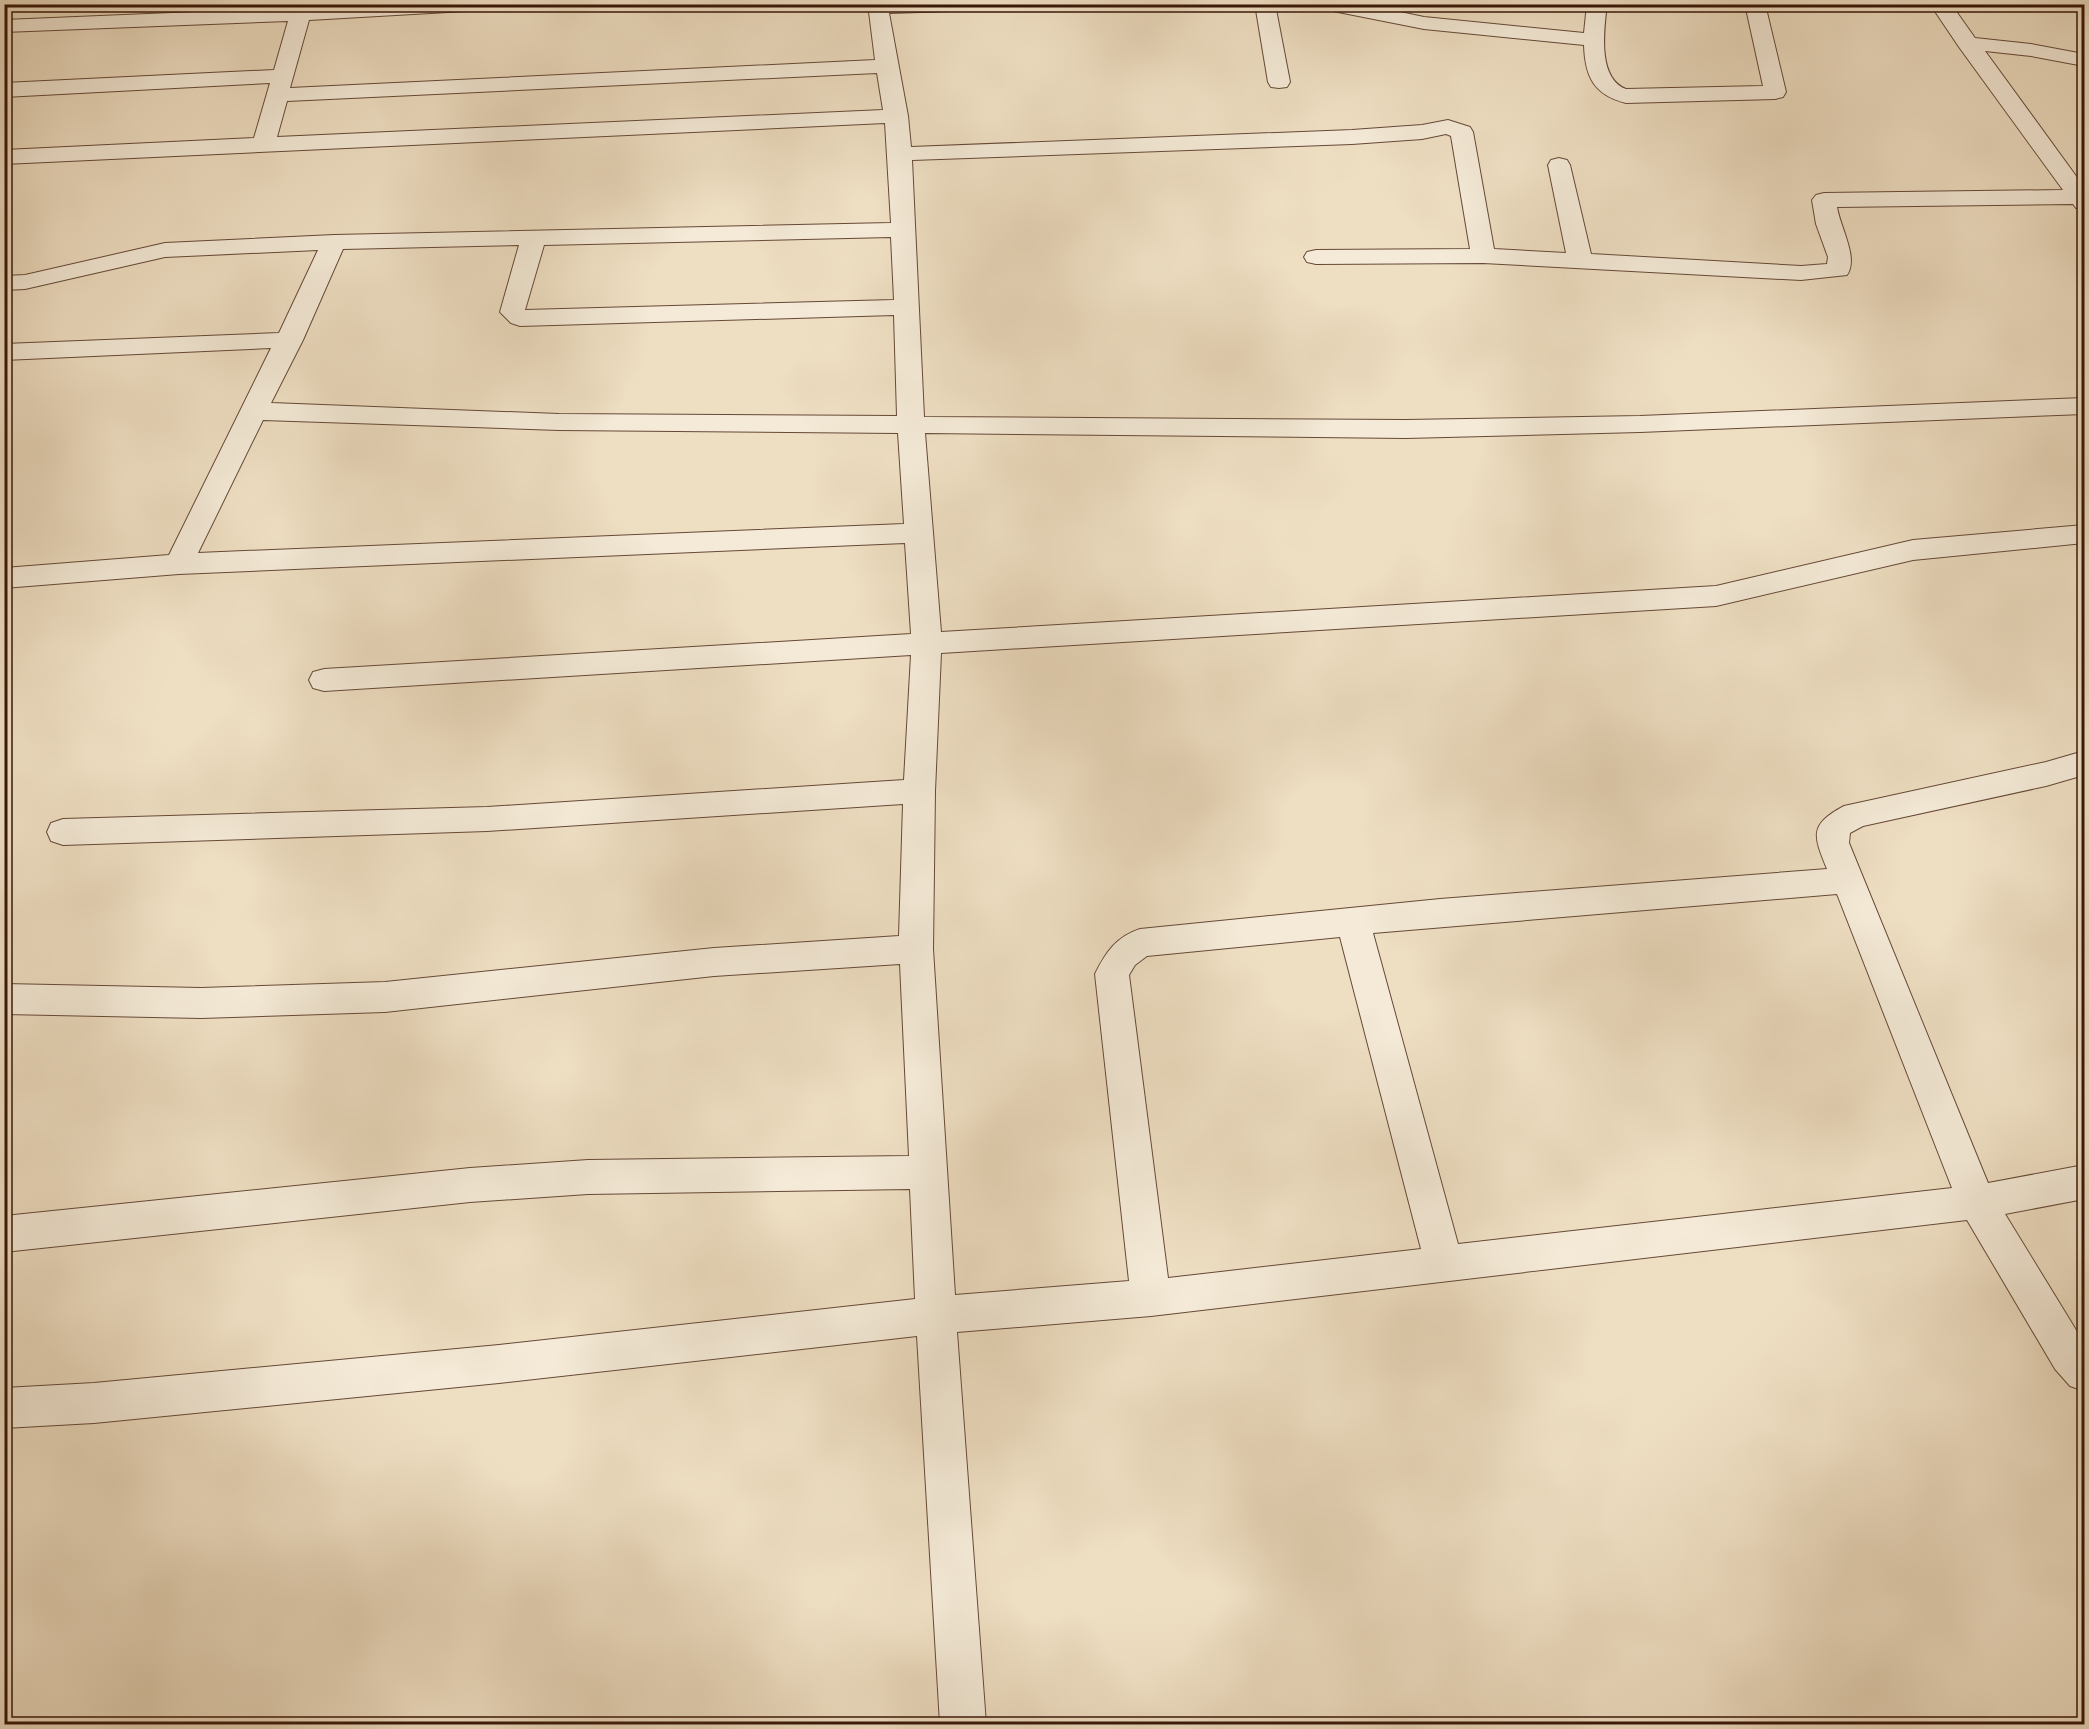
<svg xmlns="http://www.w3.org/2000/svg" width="2089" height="1729" font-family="'IM FELL DW Pica',serif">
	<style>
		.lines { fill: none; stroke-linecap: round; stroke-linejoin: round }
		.minor-casing { stroke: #664937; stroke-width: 2 }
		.minor { fill: #f4ead7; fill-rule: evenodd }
	</style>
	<rect width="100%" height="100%" fill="#eedec2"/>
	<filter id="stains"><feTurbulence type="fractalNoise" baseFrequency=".00333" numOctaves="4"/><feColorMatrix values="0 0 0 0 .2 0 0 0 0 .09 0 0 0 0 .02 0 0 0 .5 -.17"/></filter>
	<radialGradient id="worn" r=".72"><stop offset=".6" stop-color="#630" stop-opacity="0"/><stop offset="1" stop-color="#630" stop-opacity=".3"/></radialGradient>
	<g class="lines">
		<g class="minor-casing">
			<g id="minor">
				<path d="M294 4H314L313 7 361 4H493L490 8 483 10 309 20 290 88 875 60 868 4H992L989 8 982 10 889 13 908 116 911 147 1352 130 1422 125 1448 120 1470 127 1473 132 1494 249 1566 253 1548 165 1551 160 1559 158 1567 160 1570 165 1591 254 1801 266 1827 264 1828 257 1816 224 1812 200 1816 195 1824 193 2063 190 1959 47 1930 4H1951L1975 38 2031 44 2084 54V66L2031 56 1985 51 2084 187V210L2076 208 2073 204 1837 207C1840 227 1859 258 1847 275L1801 280 1483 263 1316 264 1307 262 1304 257 1307 252 1316 250 1470 249 1451 136 1446 134 1422 139 1352 144 912 160 924 417 1406 420 1640 416 2084 398V414L1640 432 1406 438 925 433 941 632 1716 586 1913 540 2084 525V543L1913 560 1716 606 941 653 935 791 933 949 955 1295 1129 1281 1095 974C1106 952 1116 937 1140 929L1440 899 1827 869C1813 835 1809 825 1844 806L2046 762 2084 751V775L2046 786 1863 826 1850 833 1849 843 1988 1183 2084 1165V1199L2005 1214 2084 1343V1391L2070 1386 2055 1369 1967 1220 1151 1316 957 1332 986 1724H940L917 1336 499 1383 94 1423 4 1428V1388L94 1383 499 1345 915 1299 910 1189 588 1194 470 1202 4 1252V1216L470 1168 588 1160 909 1156 900 964 714 976 385 1012 201 1018 4 1014V984L201 988 385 982 714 948 899 936 903 804 487 831 63 845 51 841 47 832 51 823 63 819 487 807 904 780 911 655 324 691 313 688 309 680 313 672 324 669 911 634 905 543 179 574 4 588V568L169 555 271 348 4 360V344L279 333 318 250 165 257 25 289 4 290V276L25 275 165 243 334 235 891 223 885 123 4 164V150L254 138 270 83 4 97V83L274 70 288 21 4 32V20L292 8ZM877 73 883 110 277 137 287 101ZM891 237 894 300 525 310 544 245ZM519 245 500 312 511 323 520 326 894 315 897 416 559 414 271 403 303 340 343 249ZM263 420 559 430 898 433 904 524 198 553ZM1837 894 1952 1188 1458 1244 1373 933ZM1340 937 1421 1249 1168 1278 1129 975 1135 965 1147 956Z"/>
				<path d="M1255 4H1275L1290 82 1287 87 1279 88 1271 87 1268 82Z"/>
				<path d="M1318 4H1362L1424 17 1584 33 1587 4H1607C1604 29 1597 78 1626 89L1763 86 1745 4H1765L1786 92 1783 97 1775 99 1626 103C1594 95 1585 77 1584 45L1424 29 1328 10 1321 8Z"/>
			</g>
		</g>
		<use href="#minor" class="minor"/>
	</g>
	<rect width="2089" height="1729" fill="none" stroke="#eedec2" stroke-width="24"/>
	<rect x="6" y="6" width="2077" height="1717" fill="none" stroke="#381709" stroke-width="3"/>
	<rect x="12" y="12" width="2065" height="1705" fill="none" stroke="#381709" stroke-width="1.5"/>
	<rect width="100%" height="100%" filter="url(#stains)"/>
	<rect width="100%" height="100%" fill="url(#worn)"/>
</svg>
